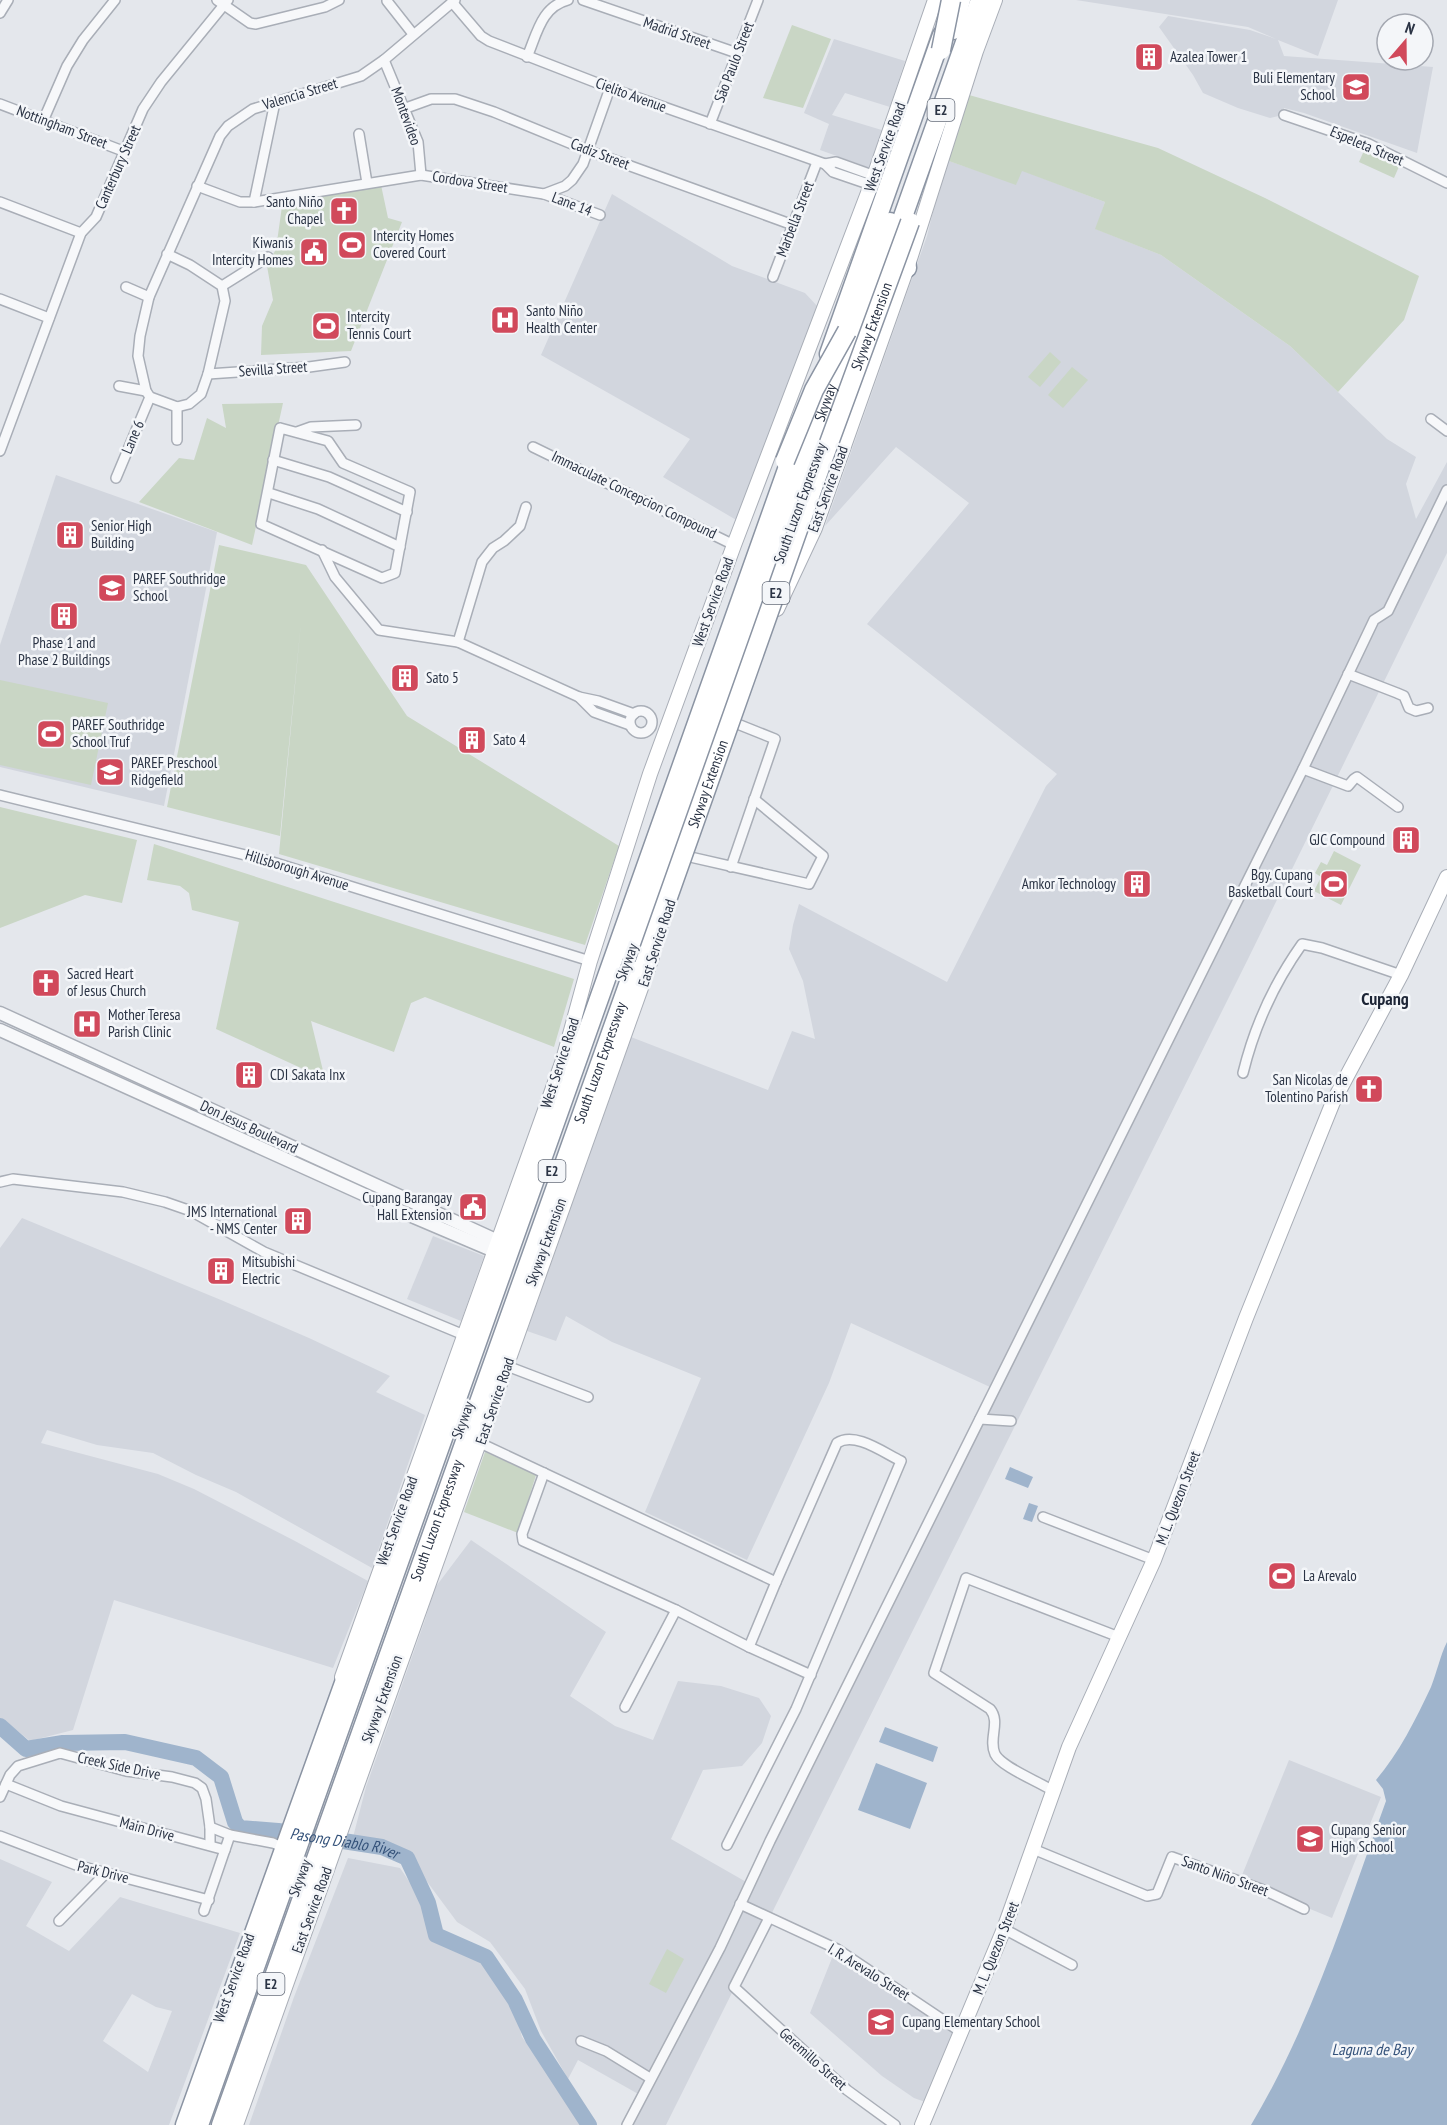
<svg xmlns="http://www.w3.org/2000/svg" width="1447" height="2125" font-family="'PT Sans Narrow',sans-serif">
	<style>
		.built { fill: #d2d6de; fill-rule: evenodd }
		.green { fill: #c9d6c5 }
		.water { fill: #9fb4cc }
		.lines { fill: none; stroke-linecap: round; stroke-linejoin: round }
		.river { stroke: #9fb4cc; stroke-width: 16 }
		.minor-casing { stroke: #a9aeb7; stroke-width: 12 }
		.tertiary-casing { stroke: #a9aeb7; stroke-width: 15 }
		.secondary-casing { stroke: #a9aeb7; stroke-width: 16 }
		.motorway-casing { stroke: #8b94a3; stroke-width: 21 }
		.minor { stroke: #f7f8fa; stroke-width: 9 }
		.tertiary { stroke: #f7f8fa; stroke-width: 12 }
		.secondary { stroke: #fff; stroke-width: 14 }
		.motorway { stroke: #fff; stroke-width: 18 }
		.motorway-bridge-casing { stroke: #8b94a3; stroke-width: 21; stroke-linecap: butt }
		.motorway-bridge { stroke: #fff; stroke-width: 18 }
		.labels { text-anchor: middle; stroke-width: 5; stroke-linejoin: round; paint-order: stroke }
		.shield { fill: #f4f6f9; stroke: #676e7b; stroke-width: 1.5 }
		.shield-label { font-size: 14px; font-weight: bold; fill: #2b3445 }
		.street-label { font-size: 15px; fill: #2b3445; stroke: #f4f6f9 }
		.poi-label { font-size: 15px; fill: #2b3445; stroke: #f4f6f9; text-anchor: start }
		.water-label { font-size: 16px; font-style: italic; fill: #34527a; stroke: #f4f6f9 }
		.quarter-label { font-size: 18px; font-weight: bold; fill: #1d2536; stroke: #f4f6f9 }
	</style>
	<rect width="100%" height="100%" fill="#e4e7ec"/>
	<g class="built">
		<path d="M1076 0H1338L1318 56 1278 40 1284 56 1433 67 1417 153 1304 113 1284 108 1283 115 1270 118 1238 108 1203 93 1193 75 1159 27 1168 16 1250 30 1276 39 1248 27Z"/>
		<path d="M834 39 905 61 890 107 845 93 832 115 885 131 873 169 820 150 829 124 804 113Z"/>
		<path d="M946 160 1016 184 1021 170 1105 202 1096 229 1161 255 1290 346 1387 439 1416 457 1406 484 1416 519 1447 462V553L1247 961 666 2125H625L640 2095 578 2060 568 2079 541 2031 525 1989 490 1942 457 1922 408 1856 352 1841 366 1787 425 1620 434 1589 471 1540 606 1632 570 1696 615 1726 653 1740 678 1681 721 1686 759 1698 771 1716 762 1743 742 1766 703 1770 671 1839 748 1883 990 1387 851 1323 829 1383 747 1560 645 1512 701 1378 612 1342 566 1316 556 1341 527 1331 631 1037 768 1090 792 1031 815 1039 803 981 789 949 793 925 799 904 947 982 1046 786 1057 774 867 624 969 503 896 447 825 526 927 236Z"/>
		<path d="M612 194 732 266 805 293 819 308 738 521 663 477 690 439 541 355Z"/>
		<path d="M56 475 217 532 164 806 0 767V645Z"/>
		<path d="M22 1218 221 1300 309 1338 390 1376 376 1392 425 1415 372 1568 236 1492 196 1475 153 1453 97 1445 47 1430 41 1443 158 1474 194 1489 295 1541 368 1581 333 1668 114 1600 73 1730 30 1741 4 1720 0 1721V1248Z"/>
		<path d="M433 1236 484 1256 461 1321 407 1299Z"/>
		<path d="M1289 1760 1381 1797 1332 1918 1240 1880Z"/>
		<path d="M348 1858 400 1868 421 1899 432 1920 449 1938 486 1959 510 1992 522 2037 561 2091 581 2125H249L294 1997Z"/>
		<path d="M0 1859 52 1882 26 1926 69 1951 120 1897 240 1933 169 2125H0ZM132 1994 156 2007 172 2011 148 2072 103 2041Z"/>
		<path d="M834 1953 955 2031 928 2103 914 2098 882 2076 810 2013Z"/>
	</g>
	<g class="green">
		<path d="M792 25 831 39 803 108 763 98Z"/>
		<path d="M969 95 1158 148 1265 198 1419 276 1404 320 1338 392 1290 346 1161 255 1095 229 1105 202 1022 171 1016 185 946 160Z"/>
		<path d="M1366 146 1401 162 1394 178 1359 162Z"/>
		<path d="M381 185 388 218 402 222 351 351 261 355 262 326 273 300 267 266 276 249 283 199Z"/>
		<path d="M1050 352 1061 362 1040 387 1028 377Z"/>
		<path d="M1072 367 1088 380 1063 408 1048 395Z"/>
		<path d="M283 403 252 545 139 502 179 458 194 460 207 418 226 428 222 404Z"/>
		<path d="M219 545 306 565 407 716 619 846 585 945 279 854 301 622 280 836 167 807Z"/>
		<path d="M0 680 108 703 91 785 0 765Z"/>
		<path d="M0 807 137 840 122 903 85 895 0 928Z"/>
		<path d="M154 844 574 979 554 1047 425 997 411 1003 394 1052 311 1021 325 1079 216 1029 239 922 192 910 189 893 180 886 147 880Z"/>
		<path d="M1334 851 1361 865 1341 905 1314 891 1321 877 1315 873 1321 862 1327 865Z"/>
		<path d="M485 1452 536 1475 518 1533 464 1512Z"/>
		<path d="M667 1949 684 1959 666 1993 649 1984Z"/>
	</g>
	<g class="water">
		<path d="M1010 1467 1033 1477 1028 1488 1005 1479Z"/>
		<path d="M1029 1503 1038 1506 1032 1522 1023 1519Z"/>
		<path d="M1281 1566 1291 1570 1283 1586 1274 1581Z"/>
		<path d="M1447 1642V2125H1251C1311 2025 1346 1911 1386 1801L1383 1789 1376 1780C1399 1753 1416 1719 1431 1687 1437 1672 1440 1656 1447 1642Z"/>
		<path d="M885 1727 938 1747 933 1762 879 1742Z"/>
		<path d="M876 1763 927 1783 910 1829 858 1810Z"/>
	</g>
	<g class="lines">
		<path class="river" id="s1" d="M0 1726 26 1749 63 1743 125 1742 196 1758 221 1777 235 1822 240 1828 278 1831 382 1847 407 1858 428 1903 436 1935 486 1957 515 2000 533 2039 589 2125"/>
		<g class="minor-casing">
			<g id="minor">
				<path d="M217 0 250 23 256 24 325 7 339 0"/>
				<path d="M583 0 737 53"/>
				<path d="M387 1 413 34"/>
				<path d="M452 2 481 36 489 41 610 88 825 164 833 172 871 185"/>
				<path d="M0 13 8 0"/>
				<path d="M527 57C537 34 541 7 568 0"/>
				<path d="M384 60 418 142 421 175"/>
				<path d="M0 104 123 151"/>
				<path d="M406 108 431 99H455L494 112 589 151 793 225"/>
				<path d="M1284 115 1369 144 1447 183"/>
				<path d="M43 121 67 66 83 40 115 0"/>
				<path d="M710 124 758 0"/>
				<path d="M359 134 367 183"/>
				<path d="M825 164 836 162 875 176"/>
				<path d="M197 186 240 202H254L421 175 544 194 565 186 572 180 583 164 610 88"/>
				<path d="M544 194 600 215"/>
				<path d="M0 202 81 233"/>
				<path d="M254 202 275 102"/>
				<path d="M167 254 190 265 222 286 225 301 208 374 201 394 189 404 177 407 150 397 146 391 138 356 140 336 149 297 220 136 228 126 253 109 361 76 384 60 455 0"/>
				<path d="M773 277 817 162"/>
				<path d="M222 286 268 257"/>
				<path d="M126 287 149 297"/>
				<path d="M0 299 49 318"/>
				<path d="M208 374 309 367 345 362"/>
				<path d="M119 386 146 391"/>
				<path d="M1431 419 1447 431"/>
				<path d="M280 428 328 441 343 463 410 492 395 573 382 578 261 524Z"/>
				<path d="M297 432 311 427 356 425"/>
				<path d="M177 440V407"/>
				<path d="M533 447 734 545"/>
				<path d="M0 451 81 233 96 217 143 109 161 82 228 0"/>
				<path d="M273 460 329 477 407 512"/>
				<path d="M116 478 150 397"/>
				<path d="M269 493 318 509 400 547"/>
				<path d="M322 550 335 577 379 630 458 642 579 697 598 701 634 714"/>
				<path d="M458 642 482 562 493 548 504 541 520 526 526 507"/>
				<path d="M1348 674 1397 693 1404 696 1409 708 1416 711 1428 708"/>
				<path d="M579 697 594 712 630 725"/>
				<circle cx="641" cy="722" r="11"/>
				<path d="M1303 769 1348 786 1354 779 1357 777 1398 807"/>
				<path d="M0 795 266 860 590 961"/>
				<path d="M686 856 809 884 823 856 754 799"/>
				<path d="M731 867 775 739 735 723"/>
				<path d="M1243 1073C1254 1028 1275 982 1302 944L1322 948 1401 975"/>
				<path d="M0 1182 13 1179 123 1192 165 1202 191 1211 264 1252 464 1335"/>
				<path d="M507 1366 588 1397"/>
				<path d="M980 1419 1011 1421"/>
				<path d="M480 1443 776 1582"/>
				<path d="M544 1473 522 1534 523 1541 676 1610 749 1647 811 1675"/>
				<path d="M1043 1517 1154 1560"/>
				<path d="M625 1707 676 1610"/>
				<path d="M6 1784 61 1806 225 1850"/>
				<path d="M1053 1791C1040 1782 1001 1767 995 1754 988 1739 1001 1722 990 1709L934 1673 966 1578 1119 1637"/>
				<path d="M0 1797 10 1775 18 1766 60 1753 126 1771 172 1777 195 1783 202 1788 206 1799 210 1827V1845"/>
				<path d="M210 1827 230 1835 273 1843 282 1847"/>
				<path d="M0 1836 76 1865 209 1900"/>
				<path d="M727 1845 796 1709 901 1461C884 1453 855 1431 837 1443L776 1582 749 1647"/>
				<path d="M1033 1849 1147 1896 1157 1894 1172 1857 1266 1891 1304 1909"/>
				<path d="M740 1904 837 1949 961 2032"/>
				<path d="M204 1911 230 1835"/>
				<path d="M769 1918 734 1987 847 2090 895 2125"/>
				<path d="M59 1921 107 1872"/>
				<path d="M1004 1929 1072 1965"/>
				<path d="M581 2041 606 2051 650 2078"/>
				<path d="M627 2125 720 1948 770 1841 1303 769 1374 620 1388 611 1447 490"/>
			</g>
		</g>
		<g class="tertiary-casing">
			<g id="tertiary">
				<path d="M0 1013 498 1241"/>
				<path d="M0 1030 407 1214 494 1251"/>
			</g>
		</g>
		<g class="secondary-casing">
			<g id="secondary">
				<path d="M777 609 815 528 907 268 976 51 995 0"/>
				<path d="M342 1677 563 1060 590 961 650 774 734 545 871 185 935 0"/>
				<path d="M236 2125 652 957"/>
				<path d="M922 2125 1004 1929 1069 1747 1154 1560 1246 1318 1333 1102 1401 975 1447 877"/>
			</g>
		</g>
		<g class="motorway-casing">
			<g id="motorway">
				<path d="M953 30 961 0"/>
				<path d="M903 236 907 268"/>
				<path d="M895 239 980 0"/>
				<path d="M829 354 942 35"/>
				<path id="s2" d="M630 953 890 222"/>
				<path d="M185 2125 349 1669"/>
				<path d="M199 2125 795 447"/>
				<path id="s3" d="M221 2125 643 943"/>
			</g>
		</g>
		<use href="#minor" class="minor"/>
		<use href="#tertiary" class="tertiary"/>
		<use href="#secondary" class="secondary"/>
		<use href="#motorway" class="motorway"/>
		<g class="motorway-bridge-casing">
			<g id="motorway-bridge">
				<path d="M941 50 951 0"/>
				<path d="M785 461 814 390 847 331"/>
				<path id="s4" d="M644 965 822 462 910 222"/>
			</g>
		</g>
		<use href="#motorway-bridge" class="motorway-bridge"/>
	</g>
	<defs>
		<g id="building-square" transform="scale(1.5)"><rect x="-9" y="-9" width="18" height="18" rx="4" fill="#d1495b" stroke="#f4f6f9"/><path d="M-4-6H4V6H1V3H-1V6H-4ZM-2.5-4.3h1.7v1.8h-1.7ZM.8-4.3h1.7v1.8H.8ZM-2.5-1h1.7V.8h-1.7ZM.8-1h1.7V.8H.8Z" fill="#fff"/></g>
		<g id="school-square" transform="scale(1.5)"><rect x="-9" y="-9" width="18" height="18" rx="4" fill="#d1495b" stroke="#f4f6f9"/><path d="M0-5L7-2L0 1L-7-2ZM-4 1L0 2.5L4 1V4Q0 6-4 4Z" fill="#fff"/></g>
		<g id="church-square" transform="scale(1.5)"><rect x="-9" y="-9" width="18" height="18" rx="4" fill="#d1495b" stroke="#f4f6f9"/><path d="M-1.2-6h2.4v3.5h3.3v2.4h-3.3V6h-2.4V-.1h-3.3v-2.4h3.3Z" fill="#fff"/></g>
		<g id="stadium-square" transform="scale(1.5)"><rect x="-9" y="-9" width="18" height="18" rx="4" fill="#d1495b" stroke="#f4f6f9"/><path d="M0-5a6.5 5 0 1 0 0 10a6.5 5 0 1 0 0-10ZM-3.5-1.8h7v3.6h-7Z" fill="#fff"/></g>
		<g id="civic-square" transform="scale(1.5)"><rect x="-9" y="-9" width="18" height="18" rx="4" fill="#d1495b" stroke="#f4f6f9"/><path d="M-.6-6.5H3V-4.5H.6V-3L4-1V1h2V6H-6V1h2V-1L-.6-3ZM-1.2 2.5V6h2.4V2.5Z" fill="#fff"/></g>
		<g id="hospital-square" transform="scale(1.5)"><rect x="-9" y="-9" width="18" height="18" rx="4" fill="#d1495b" stroke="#f4f6f9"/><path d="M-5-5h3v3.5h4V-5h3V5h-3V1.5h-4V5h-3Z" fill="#fff"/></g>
	</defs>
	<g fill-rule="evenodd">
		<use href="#building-square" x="1149" y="57"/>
		<use href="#school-square" x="1356" y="87"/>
		<use href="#church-square" x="344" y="211"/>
		<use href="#stadium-square" x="352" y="245"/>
		<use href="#civic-square" x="314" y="252"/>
		<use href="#hospital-square" x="505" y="320"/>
		<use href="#stadium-square" x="326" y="326"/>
		<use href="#building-square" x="70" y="535"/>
		<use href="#school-square" x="112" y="588"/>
		<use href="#building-square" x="64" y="616"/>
		<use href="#building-square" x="405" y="678"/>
		<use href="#stadium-square" x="51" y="734"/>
		<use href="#building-square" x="472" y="740"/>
		<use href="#school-square" x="110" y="772"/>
		<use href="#building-square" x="1406" y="840"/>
		<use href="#building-square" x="1137" y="884"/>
		<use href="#stadium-square" x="1334" y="884"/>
		<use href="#church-square" x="46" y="983"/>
		<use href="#hospital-square" x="87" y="1024"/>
		<use href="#building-square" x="249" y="1075"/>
		<use href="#church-square" x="1369" y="1089"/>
		<use href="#civic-square" x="473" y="1207"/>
		<use href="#building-square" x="298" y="1221"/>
		<use href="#building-square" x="221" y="1271"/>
		<use href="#stadium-square" x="1282" y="1576"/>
		<use href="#school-square" x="1310" y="1839"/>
		<use href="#school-square" x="881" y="2022"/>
	</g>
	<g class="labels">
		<g class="shield">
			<rect x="927.5" y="99" width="27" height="22" rx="4.5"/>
			<rect x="762.5" y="582" width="27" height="22" rx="4.5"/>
			<rect x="538.5" y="1160" width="27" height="22" rx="4.5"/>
			<rect x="257.5" y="1973" width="27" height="22" rx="4.5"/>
		</g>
		<g class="shield-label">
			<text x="941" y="115">E2</text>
			<text x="776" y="598">E2</text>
			<text x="552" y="1176">E2</text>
			<text x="271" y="1989">E2</text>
		</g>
		<g class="street-label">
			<text transform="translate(677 33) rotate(19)" y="5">Madrid Street</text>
			<text transform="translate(734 62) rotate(-69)" y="5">São Paulo Street</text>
			<text transform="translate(300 94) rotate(-17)" y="5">Valencia Street</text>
			<text transform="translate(631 95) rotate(20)" y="5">Cielito Avenue</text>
			<text transform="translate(406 116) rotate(70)" y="5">Montevideo</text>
			<text transform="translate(62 127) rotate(21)" y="5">Nottingham Street</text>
			<text transform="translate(1367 146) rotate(23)" y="5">Espeleta Street</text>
			<text transform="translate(885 147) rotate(-70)" y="5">West Service Road</text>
			<text transform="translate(600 154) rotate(21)" y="5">Cadiz Street</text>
			<text transform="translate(118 167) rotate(-66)" y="5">Canterbury Street</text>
			<text transform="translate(470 182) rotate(9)" y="5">Cordova Street</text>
			<text transform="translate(572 204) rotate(21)" y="5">Lane 14</text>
			<text transform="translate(795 219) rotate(-69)" y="5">Marbella Street</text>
			<text dy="5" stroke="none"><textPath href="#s4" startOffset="678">Skyway Extension</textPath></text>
			<text transform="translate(273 369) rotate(-4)" y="5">Sevilla Street</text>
			<text dy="5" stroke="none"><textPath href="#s2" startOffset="584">Skyway</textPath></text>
			<text transform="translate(133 437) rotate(-67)" y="5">Lane 6</text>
			<text transform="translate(828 489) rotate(-70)" y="5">East Service Road</text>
			<text transform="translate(634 495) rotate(26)" y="5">Immaculate Concepcion Compound</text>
			<text transform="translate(800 503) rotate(-70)" y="5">South Luzon Expressway</text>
			<text transform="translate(713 602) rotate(-70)" y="5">West Service Road</text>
			<text dy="5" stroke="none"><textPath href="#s4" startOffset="192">Skyway Extension</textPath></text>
			<text transform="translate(297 870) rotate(17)" y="5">Hillsborough Avenue</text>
			<text transform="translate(657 943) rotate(-72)" y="5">East Service Road</text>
			<text transform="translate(627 962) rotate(-70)" y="5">Skyway</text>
			<text dy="5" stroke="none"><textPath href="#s3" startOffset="1128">South Luzon Expressway</textPath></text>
			<text transform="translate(560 1063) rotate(-72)" y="5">West Service Road</text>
			<text transform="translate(249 1127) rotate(25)" y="5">Don Jesus Boulevard</text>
			<text transform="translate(546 1242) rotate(-70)" y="5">Skyway Extension</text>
			<text transform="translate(495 1401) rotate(-71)" y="5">East Service Road</text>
			<text transform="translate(463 1420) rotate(-70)" y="5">Skyway</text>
			<text transform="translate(1178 1498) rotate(-69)" y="5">M. L. Quezon Street</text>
			<text dy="5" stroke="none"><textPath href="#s3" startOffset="642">South Luzon Expressway</textPath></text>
			<text transform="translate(397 1521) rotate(-70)" y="5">West Service Road</text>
			<text transform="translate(382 1699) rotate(-70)" y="5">Skyway Extension</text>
			<text transform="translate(119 1766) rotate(12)" y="5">Creek Side Drive</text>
			<text transform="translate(147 1829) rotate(15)" y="5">Main Drive</text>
			<text transform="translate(103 1872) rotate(14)" y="5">Park Drive</text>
			<text transform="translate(1225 1876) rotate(20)" y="5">Santo Niño Street</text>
			<text transform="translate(300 1878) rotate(-70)" y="5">Skyway</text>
			<text transform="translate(312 1910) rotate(-70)" y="5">East Service Road</text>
			<text transform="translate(996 1948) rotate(-68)" y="5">M. L. Quezon Street</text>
			<text transform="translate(869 1972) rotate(32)" y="5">I. R. Arevalo Street</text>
			<text transform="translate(234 1978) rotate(-70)" y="5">West Service Road</text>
			<text transform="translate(813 2059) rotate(42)" y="5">Geremillo Street</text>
		</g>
		<g class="poi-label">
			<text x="1170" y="62">Azalea Tower 1</text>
			<text x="1335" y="83" text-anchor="end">Buli Elementary<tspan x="1335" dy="17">School</tspan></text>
			<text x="323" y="207" text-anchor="end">Santo Niño<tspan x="323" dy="17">Chapel</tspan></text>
			<text x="373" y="241">Intercity Homes<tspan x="373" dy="17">Covered Court</tspan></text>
			<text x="293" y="248" text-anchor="end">Kiwanis<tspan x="293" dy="17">Intercity Homes</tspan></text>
			<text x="526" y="316">Santo Niño<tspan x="526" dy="17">Health Center</tspan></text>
			<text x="347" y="322">Intercity<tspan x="347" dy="17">Tennis Court</tspan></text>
			<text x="91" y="531">Senior High<tspan x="91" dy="17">Building</tspan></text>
			<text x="133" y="584">PAREF Southridge<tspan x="133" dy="17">School</tspan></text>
			<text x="64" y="648" text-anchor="middle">Phase 1 and<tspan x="64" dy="17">Phase 2 Buildings</tspan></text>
			<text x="426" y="683">Sato 5</text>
			<text x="72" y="730">PAREF Southridge<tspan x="72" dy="17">School Truf</tspan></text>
			<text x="493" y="745">Sato 4</text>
			<text x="131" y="768">PAREF Preschool<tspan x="131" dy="17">Ridgefield</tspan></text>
			<text x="1385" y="845" text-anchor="end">GJC Compound</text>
			<text x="1313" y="880" text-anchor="end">Bgy. Cupang<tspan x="1313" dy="17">Basketball Court</tspan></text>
			<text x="1116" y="889" text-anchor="end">Amkor Technology</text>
			<text x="67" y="979">Sacred Heart<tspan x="67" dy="17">of Jesus Church</tspan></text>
			<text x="108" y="1020">Mother Teresa<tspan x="108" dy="17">Parish Clinic</tspan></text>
			<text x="270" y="1080">CDI Sakata Inx</text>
			<text x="1348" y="1085" text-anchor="end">San Nicolas de<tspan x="1348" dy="17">Tolentino Parish</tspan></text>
			<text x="452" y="1203" text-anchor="end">Cupang Barangay<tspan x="452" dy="17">Hall Extension</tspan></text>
			<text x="277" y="1217" text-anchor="end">JMS International<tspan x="277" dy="17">- NMS Center</tspan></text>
			<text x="242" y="1267">Mitsubishi<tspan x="242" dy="17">Electric</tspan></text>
			<text x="1303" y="1581">La Arevalo</text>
			<text x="1331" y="1835">Cupang Senior<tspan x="1331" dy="17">High School</tspan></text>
			<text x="902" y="2027">Cupang Elementary School</text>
		</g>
		<g class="water-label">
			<text dy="6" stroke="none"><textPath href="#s1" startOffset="399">Pasong Diablo River</textPath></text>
			<text x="1372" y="2055">Laguna de Bay</text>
		</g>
		<g class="quarter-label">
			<text x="1385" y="1005">Cupang</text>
		</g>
	</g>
	<g transform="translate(1405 42) rotate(20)"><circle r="28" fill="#f4f6f9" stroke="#a4a8b1" stroke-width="1.5"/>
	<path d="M0-4.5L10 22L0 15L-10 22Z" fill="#d1495b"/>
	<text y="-9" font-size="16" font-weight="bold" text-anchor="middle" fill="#2b3445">N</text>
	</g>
</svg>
